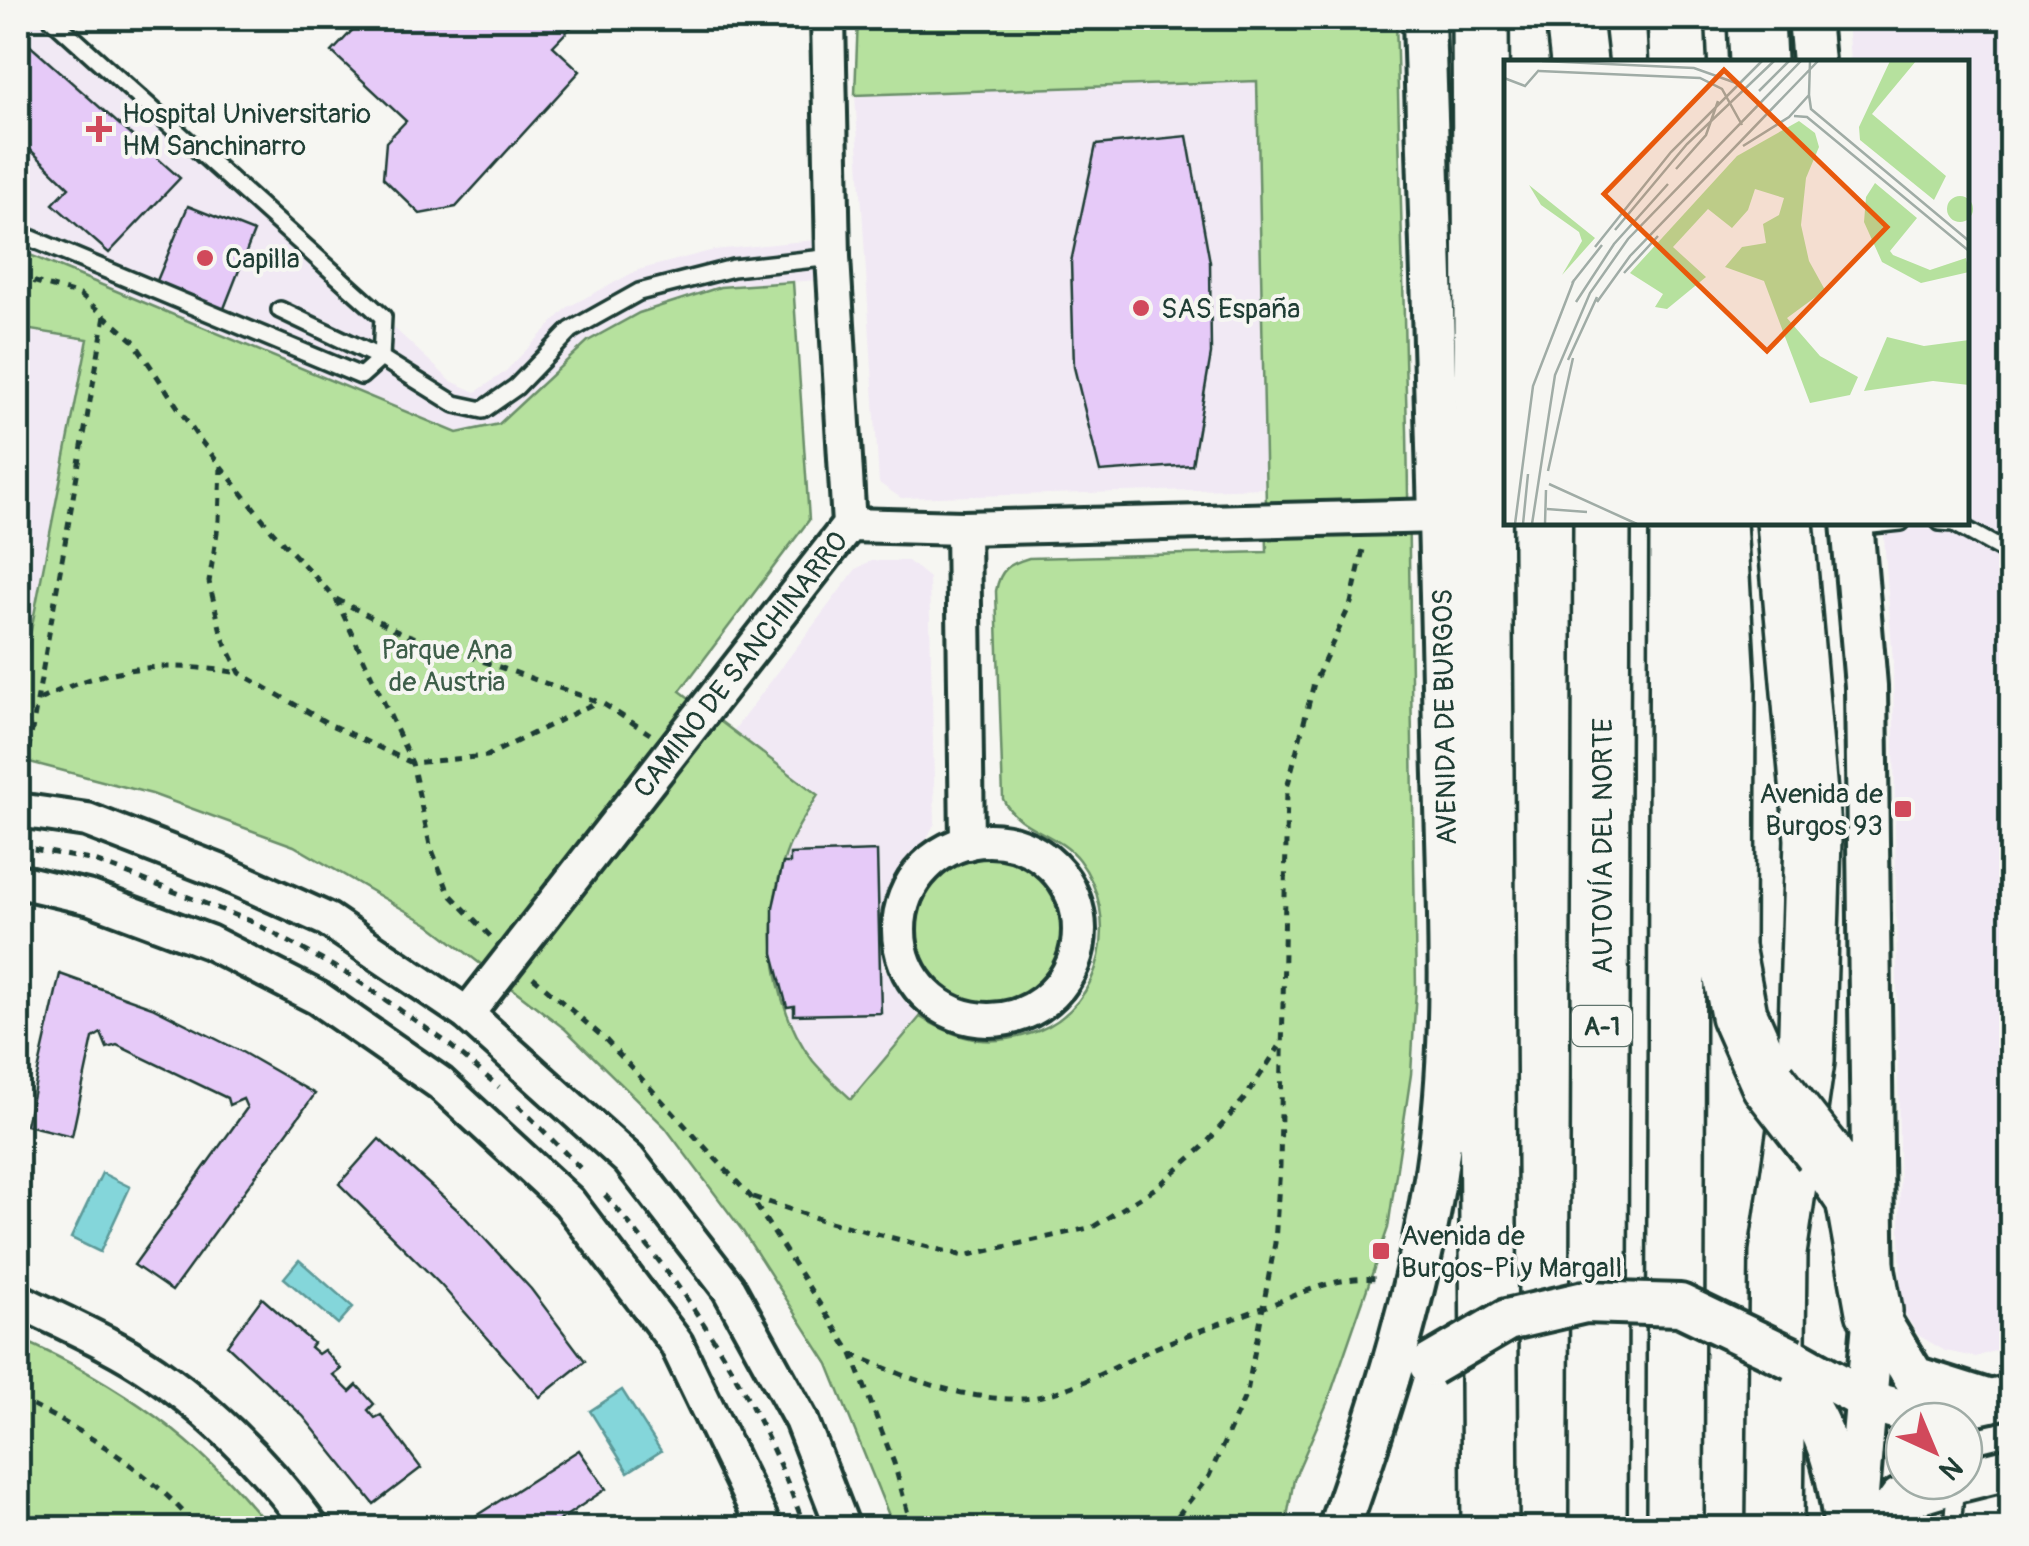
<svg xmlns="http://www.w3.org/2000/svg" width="2029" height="1546" font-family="Pangolin,sans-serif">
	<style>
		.built { fill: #f1e9f4 }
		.green { fill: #b6e19e; stroke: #6a8f69; stroke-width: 2.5 }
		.water { fill: #84d6da; stroke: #5c9998; stroke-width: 2.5 }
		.building { fill: #e6caf8; stroke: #1f3d34; stroke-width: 2.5 }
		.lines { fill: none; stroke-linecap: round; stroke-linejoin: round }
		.service-casing { stroke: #1f3d34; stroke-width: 22 }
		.minor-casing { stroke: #1f3d34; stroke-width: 40 }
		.tertiary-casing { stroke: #1f3d34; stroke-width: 48 }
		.motorway-casing { stroke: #1f3d34; stroke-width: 62 }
		.path { stroke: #1f3d34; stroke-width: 5; stroke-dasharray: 8 8; stroke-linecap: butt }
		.service { stroke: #f6f6f2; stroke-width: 15 }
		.minor { stroke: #f6f6f2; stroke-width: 32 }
		.tertiary { stroke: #f6f6f2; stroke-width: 40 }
		.motorway { stroke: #f6f6f2; stroke-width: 55 }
		.tertiary-bridge-casing { stroke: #1f3d34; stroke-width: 48; stroke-linecap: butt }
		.motorway-bridge-casing { stroke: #1f3d34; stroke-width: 62; stroke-linecap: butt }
		.tertiary-bridge { stroke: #f6f6f2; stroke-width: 40 }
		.motorway-bridge { stroke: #f6f6f2; stroke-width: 55 }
		.poi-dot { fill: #d1495b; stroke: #f6f6f2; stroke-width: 4 }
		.labels { text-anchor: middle; stroke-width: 8; stroke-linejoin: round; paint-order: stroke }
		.shield { fill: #f6f6f2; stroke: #60746d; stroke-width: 2.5 }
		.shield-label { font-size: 25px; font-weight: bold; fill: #1f3d34 }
		.poi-label { font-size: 28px; fill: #1f3d34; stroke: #f6f6f2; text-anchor: start }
		.park-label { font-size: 28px; fill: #3d5e49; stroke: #f6f6f2 }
		.street-label { font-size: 28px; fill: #1f3d34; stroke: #f6f6f2 }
		.inset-road { fill: none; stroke: #a0aca6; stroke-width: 2.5 }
		.view { fill: #e8590c; fill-opacity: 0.15; stroke: #e8590c; stroke-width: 5 }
		.inset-edge { fill: none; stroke: #1f3d34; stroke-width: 5 }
	</style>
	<rect width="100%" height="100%" fill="#f6f6f2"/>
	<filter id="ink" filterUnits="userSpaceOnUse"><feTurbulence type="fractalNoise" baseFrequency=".01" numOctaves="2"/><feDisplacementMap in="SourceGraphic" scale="20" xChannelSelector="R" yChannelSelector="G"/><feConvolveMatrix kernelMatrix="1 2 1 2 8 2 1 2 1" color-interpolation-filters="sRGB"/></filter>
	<g filter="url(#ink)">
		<g class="built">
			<path d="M18 18H61L451 381 476 392 505 372 568 307 638 270 714 250 815 240 818 280 720 287 524 403 499 424 457 433 18 250Z"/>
			<path d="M1847 18H2011L2012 1345 1976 1357 1945 1351 1918 1335 1901 1307 1893 663 1883 523 1966 522V62H1850Z"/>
			<path d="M1258 81 1268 488 901 498 879 483 855 95Z"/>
			<path d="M18 328 88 338 18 697Z"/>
			<path d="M870 561H908L929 578 935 823 925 842 898 868 883 903 884 968 903 999 920 1017 850 1099 813 1061 793 1027 773 953V907L783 863 796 829 818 795 734 730 856 569Z"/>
		</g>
		<g class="green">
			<path d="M858 18H1396L1407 431 1416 989 1411 1074 1388 1228 1328 1401 1294 1479 1285 1528H894L828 1364 742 1230 665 1127 565 1029 430 925 294 846 152 794 18 759V697L88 339 18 328V250L457 433 499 424 588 341 639 313 720 287 793 282 809 520 680 691 818 795C804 817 790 838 783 863 763 926 772 1007 813 1061 824 1074 838 1087 851 1099L920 1017C963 1042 991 1048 1038 1031 1104 1005 1121 915 1079 860 1058 832 1018 831 1003 799L996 591C1000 569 1009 564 1029 558L1267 552 1257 81 855 95Z"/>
			<circle cx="991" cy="931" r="74"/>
			<path d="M18 1338C120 1383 200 1440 270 1528H18Z"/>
		</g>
		<g class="water">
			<path d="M102 1173 130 1187 100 1252 71 1238Z"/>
			<path d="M299 1260 353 1307 338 1324 284 1278Z"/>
			<path d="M622 1390 661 1451 628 1472 590 1411Z"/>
		</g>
		<g class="building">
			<path d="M364 18H580L553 46 580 71 456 207 420 214 383 178 386 142 406 121 332 52Z"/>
			<path d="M18 35 180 178 109 253 53 204 69 187 18 138Z"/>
			<path d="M1187 136 1210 262 1211 354 1192 465 1100 472 1074 367 1071 262 1096 145Z"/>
			<path d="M188 206 254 232 223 311 156 283Z"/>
			<path d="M2012 335V388H2010L2005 336Z"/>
			<path d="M877 851 881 1013 794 1015V1006L787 1007 773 953V907L783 863H790V854Z"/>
			<path d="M60 974 152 1007 242 1052 315 1094 172 1291 134 1265 247 1108 243 1099 229 1105 227 1098 117 1045 107 1048 101 1033 93 1038 72 1136 26 1125Z"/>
			<path d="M379 1139 461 1213 531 1289 585 1361 540 1397 440 1284 339 1184Z"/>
			<path d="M262 1298 313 1343 310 1347 318 1354 324 1350 341 1369 333 1375 350 1392 357 1385 374 1404 368 1410 375 1418 381 1415 421 1468 374 1504 303 1416 227 1345Z"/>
			<path d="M579 1450 606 1489 548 1528H457Z"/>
		</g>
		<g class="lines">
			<g class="service-casing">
				<g id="service">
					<path d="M18 233 361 376 381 358 383 317 51 18"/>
					<path d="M280 310 381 358 455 404 483 410 516 387 571 330 639 292 733 268 833 257"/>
					<path d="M1940 522 1954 523 2012 555"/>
					<path d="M1853 527 1901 522"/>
					<path d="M1952 1528 1956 1483"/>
				</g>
			</g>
			<g class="minor-casing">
				<g id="minor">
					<path d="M849 525 963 528 1440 516"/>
					<path d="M963 528 967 843"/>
					<path d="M18 810 87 820 219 871 328 920 467 1014 629 1160 729 1289 801 1420 843 1528"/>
					<circle cx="989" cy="930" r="90"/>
					<path d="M18 881 91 898 209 942 318 998 440 1083 569 1202 676 1343 765 1528"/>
					<path d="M467 1014 849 525 833 257 828 18"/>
					<path d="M18 1300C63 1323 112 1343 154 1372 216 1415 268 1468 312 1528"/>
				</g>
			</g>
			<g class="tertiary-casing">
				<g id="tertiary">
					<path d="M1809 18 1813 62"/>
					<path d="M1852 522 1866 686 1874 1311 1855 1528"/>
					<path d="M1874 1311 1914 1377 1990 1401"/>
					<path d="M1793 1359 1868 1401 1924 1416 2012 1396"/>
					<path d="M1799 1391C1827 1434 1836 1464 1843 1515"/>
					<path d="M1964 1480 2012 1468"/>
					<path d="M1339 1528C1383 1404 1424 1275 1440 1144 1457 1010 1447 872 1444 738 1440 498 1431 258 1424 18"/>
					<path d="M1879 1528 1900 1499 1959 1481"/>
				</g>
			</g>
			<g class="motorway-casing">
				<g id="motorway">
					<path d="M1480 18 1490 1528"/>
					<path d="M1574 18 1579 62"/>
					<path d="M1676 18 1678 62"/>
					<path d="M1756 18 1758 62"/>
					<path d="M1718 522 1727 684 1726 947 1739 1015 1769 1083"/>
					<path d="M1822 1151 1854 1199 1874 1311"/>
					<path d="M1598 1528 1602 522"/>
					<path d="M1675 1528 1678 522"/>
					<path d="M1775 1528 1778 1253 1806 1061 1813 839 1785 522"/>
				</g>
			</g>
			<g class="path">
				<path d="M18 277 80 295 133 340 197 436 273 532 336 599 402 633 602 703 650 734"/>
				<path d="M221 466 219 520 209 582 222 636 240 673 329 724 412 763 487 756 595 703"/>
				<path d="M336 599 412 763 430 845 449 893 492 938"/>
				<path d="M39 700C109 665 164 661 240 673"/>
				<path d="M23 781 105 316"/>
				<path d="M18 846 95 861 253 922 351 976 446 1042 499 1087"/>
				<path d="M533 977 605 1039 750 1196 852 1354 894 1463 912 1528"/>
				<path d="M518 1105 584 1172"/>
				<path d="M605 1195C695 1298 758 1399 805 1528"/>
				<path d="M753 1197 822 1220 964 1256 1093 1227 1157 1187 1203 1147 1245 1098 1279 1047"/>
				<path d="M852 1354C905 1377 961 1400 1020 1399 1061 1398 1117 1365 1155 1348 1190 1333 1226 1322 1262 1308 1301 1294 1336 1275 1378 1279"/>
				<path d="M18 1399C83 1429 152 1472 197 1528"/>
				<path d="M1168 1528 1209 1476 1247 1392 1275 1243 1280 1166 1287 788 1314 683 1351 603 1364 545"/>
			</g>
			<use href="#service" class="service"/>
			<use href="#minor" class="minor"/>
			<use href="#tertiary" class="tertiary"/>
			<use href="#motorway" class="motorway"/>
			<g class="tertiary-bridge-casing">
				<path id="tertiary-bridge" d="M1430 1365 1507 1320 1585 1302 1680 1305 1793 1359"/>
			</g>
			<g class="motorway-bridge-casing">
				<path id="motorway-bridge" d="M1769 1083 1822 1151"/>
			</g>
			<use href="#tertiary-bridge" class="tertiary-bridge"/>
			<use href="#motorway-bridge" class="motorway-bridge"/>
		</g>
	</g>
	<g class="poi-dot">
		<path d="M94 114h10v10h10v10h-10v10h-10v-10h-10v-10h10z"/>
		<circle cx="205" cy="258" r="10"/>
		<circle cx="1141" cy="308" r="10"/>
		<rect x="1893" y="799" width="20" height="20" rx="5"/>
		<rect x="1371" y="1241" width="20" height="20" rx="5"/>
	</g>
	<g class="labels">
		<rect class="shield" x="1572" y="1006" width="60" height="40" rx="8"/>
		<g class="shield-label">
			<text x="1602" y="1035">A-1</text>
		</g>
		<g class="poi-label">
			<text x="122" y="123">Hospital Universitario<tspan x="122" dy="32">HM Sanchinarro</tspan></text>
			<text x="225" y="268">Capilla</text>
			<text x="1161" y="318">SAS España</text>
			<text x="1883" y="803" text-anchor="end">Avenida de<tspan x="1883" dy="32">Burgos 93</tspan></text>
			<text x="1401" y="1245">Avenida de<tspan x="1401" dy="32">Burgos-Pi y Margall</tspan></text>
		</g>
		<g class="park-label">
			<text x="447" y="659">Parque Ana<tspan x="447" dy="32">de Austria</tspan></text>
		</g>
		<g class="street-label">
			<text transform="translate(740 664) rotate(-52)" y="10">CAMINO DE SANCHINARRO</text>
			<text transform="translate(1444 717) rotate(-91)" y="10">AVENIDA DE BURGOS</text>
			<text transform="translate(1602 846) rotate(-90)" y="10">AUTOVÍA DEL NORTE</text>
		</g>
	</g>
	<g transform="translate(1504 60)">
		<rect width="465" height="465" fill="#f6f6f2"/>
		<path d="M386 1H412L368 54 442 116 430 140 356 80 355 67ZM295 61 311 73 315 87 302 118 297 165 305 201 321 230 283 258 316 296 354 317 346 335 306 343 260 221 221 207 238 187 262 183 259 164 275 155 280 138 251 129 244 150 228 168 204 149 169 187 202 217 163 249 151 247 159 234 126 213 233 96ZM371 123 413 158 386 191 389 195 426 210 462 198 465 212 417 223 378 202 360 162 362 137ZM25 125 91 178 58 215 78 181 75 172 37 145ZM443 149a13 13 0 1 1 26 0a13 13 0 1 1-26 0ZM383 277 420 286 465 280V325L429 321 360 331Z" fill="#b6e19e"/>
		<path class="inset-road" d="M38 1 190 8 232 23M35 11 196 18 218 29 238 65M0 18 21 26 35 10M255 31 285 1M305 35 307 49 465 181M290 56 303 57 465 191M239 86 285 57 305 35 306 1M172 109 202 75 214 41M111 170 183 84 270 1M91 187 167 92 258 1M120 213 154 176M68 223 98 185M72 242 110 184 164 124M93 242 126 196 314 1M64 300 93 237M44 411 69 298M45 424 133 464M43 449 83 452M11 464 29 326 70 220M19 464 24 414M28 464 51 315 86 233 124 179 297 1M41 464 42 430"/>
		<path class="view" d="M220 10 383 167 263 291 100 134Z"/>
		<rect width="465" height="465" class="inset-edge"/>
	</g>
	<rect width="2029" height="1546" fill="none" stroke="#f6f6f2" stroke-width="60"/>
	<rect x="30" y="30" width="1969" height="1486" fill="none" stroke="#1f3d34" stroke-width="4" filter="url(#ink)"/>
	<g transform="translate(1934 1451) rotate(136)"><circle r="48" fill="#f6f6f2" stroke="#a0aca6" stroke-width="2.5"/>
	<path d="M0-8L18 38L0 25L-18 38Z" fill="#d1495b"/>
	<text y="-15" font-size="28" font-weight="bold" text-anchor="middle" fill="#1f3d34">N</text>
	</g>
</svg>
